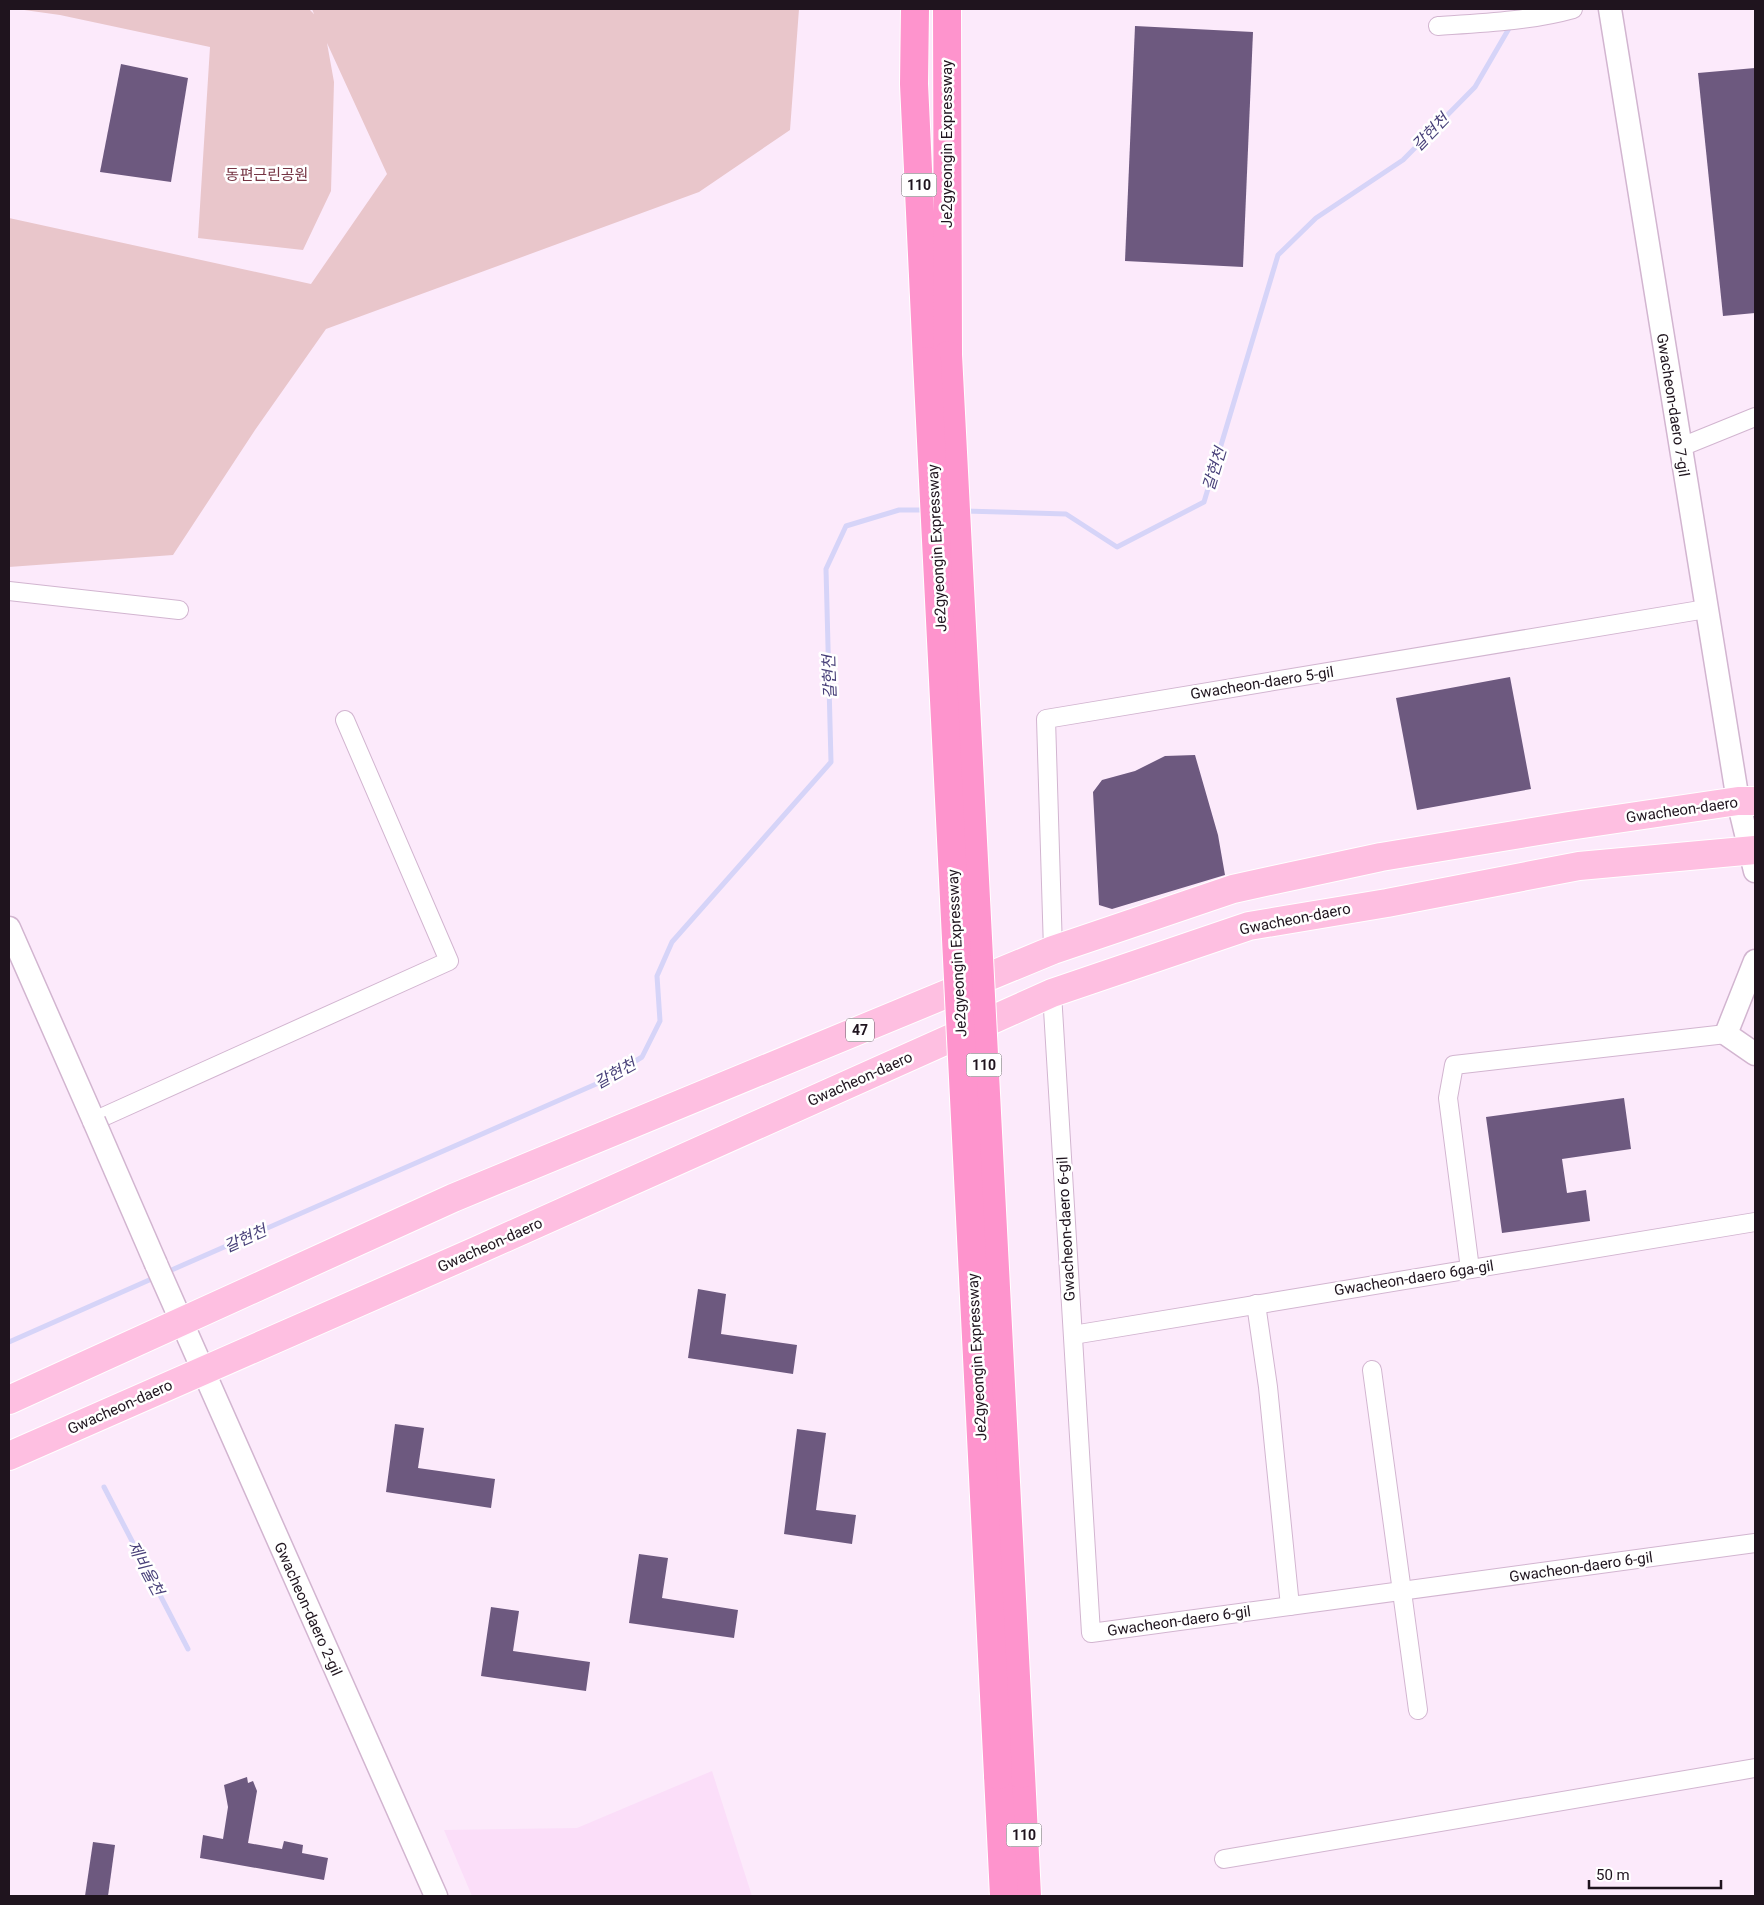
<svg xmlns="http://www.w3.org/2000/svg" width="1764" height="1905" font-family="Roboto,'Noto Sans KR',sans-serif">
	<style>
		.built { fill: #fbdef9 }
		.green { fill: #e9c6cb }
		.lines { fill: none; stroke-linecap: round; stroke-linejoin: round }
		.stream { stroke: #d6d4f8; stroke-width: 5 }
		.building { fill: #6d597f }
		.minor-casing { stroke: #d2b5d0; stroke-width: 20 }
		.tertiary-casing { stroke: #d2b5d0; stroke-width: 25 }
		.primary-casing { stroke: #fff; stroke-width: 30 }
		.motorway-casing { stroke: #fff; stroke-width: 30 }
		.minor { stroke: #fff; stroke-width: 18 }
		.tertiary { stroke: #fff; stroke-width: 22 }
		.primary { stroke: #febfe1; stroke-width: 28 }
		.motorway { stroke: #fe94cd; stroke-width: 28 }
		.tertiary-bridge-casing { stroke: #d2b5d0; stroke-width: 25; stroke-linecap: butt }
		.motorway-bridge-casing { stroke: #fff; stroke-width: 30; stroke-linecap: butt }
		.tertiary-bridge { stroke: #fff; stroke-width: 22 }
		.motorway-bridge { stroke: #fe94cd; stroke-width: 28 }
		.labels { text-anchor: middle; stroke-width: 5; stroke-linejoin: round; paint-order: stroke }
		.shield { fill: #fff; stroke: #625a62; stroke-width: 1 }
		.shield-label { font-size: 14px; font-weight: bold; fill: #1f141e }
		.street-label { font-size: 15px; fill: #1f141e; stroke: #fff }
		.park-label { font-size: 15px; fill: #753443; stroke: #fff }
		.water-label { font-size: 16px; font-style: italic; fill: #484079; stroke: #fff }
	</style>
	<rect width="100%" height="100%" fill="#fceafb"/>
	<path class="built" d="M712 1771 752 1896H472L444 1830 577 1828Z"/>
	<path class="green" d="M17 9H309L314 14 312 9H799L790 130 699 192 326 329 255 430 173 555 9 567V218L311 284 387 174 327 43 334 82 331 191 303 250 198 238 210 47 60 15Z"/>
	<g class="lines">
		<g class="stream">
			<path d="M965 511 1066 514 1117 547 1204 502 1278 255 1316 218 1403 160 1475 87 1511 25"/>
			<path d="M167 1272 603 1081 642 1057 660 1021 657 976 672 942 831 762 826 569 846 526 899 510H927"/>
			<path d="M9 1342 156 1277"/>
			<path d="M104 1487 188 1649"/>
		</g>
	</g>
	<g class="building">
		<path d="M1135 26 1253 32 1243 267 1125 261Z"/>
		<path d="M121 64 188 78 171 182 100 172Z"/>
		<path d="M1755 68V313L1723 316 1698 73Z"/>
		<path d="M1510 677 1531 789 1417 810 1396 698Z"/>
		<path d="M1195 755 1218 835 1225 875 1112 909 1099 905 1093 792 1102 780 1135 771 1165 756Z"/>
		<path d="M1624 1098 1631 1149 1562 1159 1567 1193 1586 1190 1590 1221 1502 1233 1486 1117Z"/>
		<path d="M698 1289 726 1294 721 1334 797 1345 793 1374 688 1358Z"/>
		<path d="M395 1424 424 1428 418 1468 495 1479 491 1508 386 1492Z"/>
		<path d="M797 1429 826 1433 816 1510 856 1515 852 1544 784 1534Z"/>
		<path d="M639 1554 668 1558 662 1598 738 1610 734 1638 629 1623Z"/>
		<path d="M491 1607 519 1611 513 1651 590 1662 586 1691 481 1676Z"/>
		<path d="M247 1777 248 1783 253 1781 257 1791 248 1843 282 1849 284 1841 303 1845 302 1853 328 1858 324 1880 200 1858 203 1835 223 1839 228 1807 224 1785Z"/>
		<path d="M93 1842 115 1845 108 1896H85Z"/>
	</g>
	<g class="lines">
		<g class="minor-casing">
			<g id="minor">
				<path d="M1438 26C1483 23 1530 21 1573 9"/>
				<path d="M1681 447 1755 417"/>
				<path d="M9 591 179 610"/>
				<path d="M1053 950 1046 719 1706 609"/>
				<path d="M1052 993 1091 1633 1755 1543"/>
				<path d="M94 1121 449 961 345 720"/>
				<path d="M1470 1269 1448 1098 1454 1065 1726 1034"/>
				<path d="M1256 1304 1268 1387 1290 1606"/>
				<path d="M1073 1335 1755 1222"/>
				<path d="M1372 1370 1418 1710"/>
				<path d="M1224 1859 1755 1768"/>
			</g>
		</g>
		<g class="tertiary-casing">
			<g id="tertiary">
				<path d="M1610 9 1738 801 1755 871"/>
				<path d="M9 928 94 1121"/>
				<path d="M1755 961 1726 1034 1755 1054"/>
				<path d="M156 1264 436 1896"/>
			</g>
		</g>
		<g class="primary-casing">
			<g id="primary">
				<path d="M9 1400 453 1198 1053 950 1233 889 1274 880 1381 857 1569 826 1738 801H1755"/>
				<path d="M9 1456 478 1250 1052 993 1249 926 1387 903 1579 866 1755 850"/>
			</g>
		</g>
		<g class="motorway-casing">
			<g id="motorway">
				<path d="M915 9 914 84 927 361"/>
				<path d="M947 9 948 355"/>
				<path d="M1021 1774 1027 1896"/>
				<path d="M998 1775 1004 1896"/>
			</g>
		</g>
		<use href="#minor" class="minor"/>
		<use href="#tertiary" class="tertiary"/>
		<use href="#primary" class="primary"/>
		<use href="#motorway" class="motorway"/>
		<g class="tertiary-bridge-casing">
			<path id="tertiary-bridge" d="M94 1121 156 1264"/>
		</g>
		<g class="motorway-bridge-casing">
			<g id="motorway-bridge">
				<path d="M948 355 1021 1774"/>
				<path d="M927 361 998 1775"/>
			</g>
		</g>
		<use href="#tertiary-bridge" class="tertiary-bridge"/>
		<use href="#motorway-bridge" class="motorway-bridge"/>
	</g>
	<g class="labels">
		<g class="shield">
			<rect x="901.5" y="173.5" width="35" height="23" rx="4"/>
			<rect x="846" y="1018.5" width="28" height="23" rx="4"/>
			<rect x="966.5" y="1053.5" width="35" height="23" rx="4"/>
			<rect x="1006.5" y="1823.5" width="35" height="23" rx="4"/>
		</g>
		<g class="shield-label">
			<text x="919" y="190">110</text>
			<text x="860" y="1035">47</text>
			<text x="984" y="1070">110</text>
			<text x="1024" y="1840">110</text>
		</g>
		<g class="street-label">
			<text transform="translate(947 144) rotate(-90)" y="5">Je2gyeongin Expressway</text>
			<text transform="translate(1673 405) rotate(81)" y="5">Gwacheon-daero 7-gil</text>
			<text transform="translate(937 548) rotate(-93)" y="5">Je2gyeongin Expressway</text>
			<text transform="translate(1262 683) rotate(-9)" y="5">Gwacheon-daero 5-gil</text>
			<text transform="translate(1682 810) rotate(-8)" y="5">Gwacheon-daero</text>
			<text transform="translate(1295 919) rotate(-11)" y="5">Gwacheon-daero</text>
			<text transform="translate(957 953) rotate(-93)" y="5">Je2gyeongin Expressway</text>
			<text transform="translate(860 1079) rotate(-24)" y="5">Gwacheon-daero</text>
			<text transform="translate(1066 1229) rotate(-93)" y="5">Gwacheon-daero 6-gil</text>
			<text transform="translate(490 1245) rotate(-24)" y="5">Gwacheon-daero</text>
			<text transform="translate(1414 1278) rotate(-9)" y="5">Gwacheon-daero 6ga-gil</text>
			<text transform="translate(977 1357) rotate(-93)" y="5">Je2gyeongin Expressway</text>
			<text transform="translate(120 1407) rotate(-24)" y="5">Gwacheon-daero</text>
			<text transform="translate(1581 1567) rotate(-8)" y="5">Gwacheon-daero 6-gil</text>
			<text transform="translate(308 1609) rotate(66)" y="5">Gwacheon-daero 2-gil</text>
			<text transform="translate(1179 1621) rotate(-8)" y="5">Gwacheon-daero 6-gil</text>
		</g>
		<g class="park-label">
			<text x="267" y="180">동편근린공원</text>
		</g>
		<g class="water-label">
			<text transform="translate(1430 132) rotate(-46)" y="6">갈현천</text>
			<text transform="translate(1214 469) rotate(-73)" y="6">갈현천</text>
			<text transform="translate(829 677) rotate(-92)" y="6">갈현천</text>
			<text transform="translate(615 1073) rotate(-29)" y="6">갈현천</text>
			<text transform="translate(245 1238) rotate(-24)" y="6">갈현천</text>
			<text transform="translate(146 1568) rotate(62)" y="6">제비울천</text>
		</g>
	</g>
	<rect width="1764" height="1905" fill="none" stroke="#1f141e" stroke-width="20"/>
	<path d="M1589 1880v8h132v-8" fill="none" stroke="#1f141e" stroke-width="2.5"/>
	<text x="1596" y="1880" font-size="15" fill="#1f141e" stroke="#ffffff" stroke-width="4" paint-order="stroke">50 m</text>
</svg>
